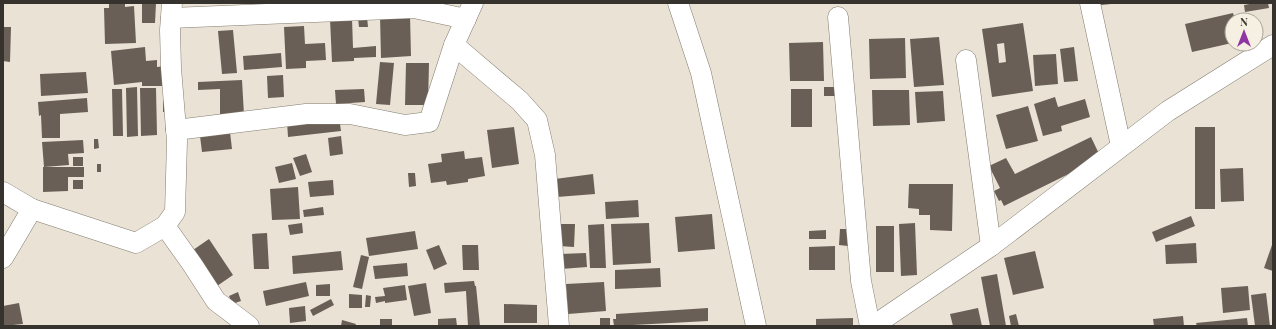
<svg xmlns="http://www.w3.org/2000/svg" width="1276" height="329" font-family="'Playfair Display',serif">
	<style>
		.building { fill: #6a5f56; fill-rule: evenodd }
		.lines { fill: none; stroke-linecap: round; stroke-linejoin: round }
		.street-casing { stroke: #837d71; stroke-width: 21 }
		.street { stroke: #fff; stroke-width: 20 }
	</style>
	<rect width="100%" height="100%" fill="#e9e2d5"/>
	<g class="building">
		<path d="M109 3H125V7L134 6 136 43 105 44 104 8H109Z"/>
		<path d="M142 3H156L155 23H142Z"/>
		<path d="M1101 3H1111V4L1101 5Z"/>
		<path d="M1255 3H1268L1269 8 1245 12 1244 5Z"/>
		<path d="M1233 13 1235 20H1232V43L1192 52 1185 24Z"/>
		<path d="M410 15 411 56 381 58 380 16Z"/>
		<path d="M367 17 368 27H359L358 18Z"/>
		<path d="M352 18 353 48 376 46V57L354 58V61L332 62 330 19Z"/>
		<path d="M1023 23 1033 91 992 97 982 29ZM1004 43 1006 62 999 63 997 44Z"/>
		<path d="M304 26 305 44 325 43 326 60 306 61V68L286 69 284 27Z"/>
		<path d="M3 27H11L10 62 3 61Z"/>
		<path d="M233 30 237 73 222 74 218 31Z"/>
		<path d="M939 37 944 85 914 87 910 39Z"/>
		<path d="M905 38 906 78 870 79 869 39Z"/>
		<path d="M823 42 824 81H790L789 43Z"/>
		<path d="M145 47 146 61 157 60V67L165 66 166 86H142V82L114 85 111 51Z"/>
		<path d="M1074 47 1078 81 1064 82 1060 49Z"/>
		<path d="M281 53 282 67 244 70 243 56Z"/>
		<path d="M1056 54 1058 84 1035 86 1033 55Z"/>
		<path d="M380 62 394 63 390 105 376 104Z"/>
		<path d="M406 63H429L428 105H405Z"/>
		<path d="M86 72 88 93 41 96 40 74Z"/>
		<path d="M283 75 284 97 268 98 267 76Z"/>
		<path d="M242 80 244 115 220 116V89L198 90V82Z"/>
		<path d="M137 87 138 136 127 137 126 88Z"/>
		<rect x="824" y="87" width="13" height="9"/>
		<path d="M140 88H156L157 135 141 136Z"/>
		<path d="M112 89H122L123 136H113Z"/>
		<path d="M364 89 365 102 336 104 335 90Z"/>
		<rect x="791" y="89" width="21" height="38"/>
		<path d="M872 90H909L910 125 873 126Z"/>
		<path d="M943 91 945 121 917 123 915 92Z"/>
		<path d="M163 96H169L170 112H163Z"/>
		<path d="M1055 97 1058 107 1085 99 1090 117 1061 126 1062 131 1043 136 1034 104Z"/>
		<path d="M87 98 88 112 60 114V138H42L41 115 39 116 38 102Z"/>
		<path d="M1028 106 1038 141 1006 149 996 115Z"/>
		<path d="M339 117 341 131 288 137 287 122Z"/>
		<path d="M514 127 519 164 492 168 487 130Z"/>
		<rect x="1195" y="127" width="20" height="82"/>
		<path d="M230 132 232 149 202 152 200 136Z"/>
		<path d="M341 136 343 154 330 156 328 138Z"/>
		<path d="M1091 137 1101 158 1004 206 1001 200 999 201 994 191 1000 188 989 166 1006 158 1015 174Z"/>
		<path d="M94 139H98L99 148 94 149Z"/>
		<path d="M83 140 84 153 68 154 69 165 44 167 42 142Z"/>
		<path d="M464 151 465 159 482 157 485 176 468 179V182L447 185 446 181 431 183 428 164 442 162 441 154Z"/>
		<path d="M306 154 312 172 300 176 293 158Z"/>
		<rect x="73" y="157" width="10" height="9"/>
		<path d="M292 163 296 179 279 183 275 167Z"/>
		<rect x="97" y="164" width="4" height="8"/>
		<path d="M43 167H84V177H68V191L43 192Z"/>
		<path d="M1243 168 1244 201 1221 202 1220 169Z"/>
		<path d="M408 173H415L416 186 409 187Z"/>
		<path d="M593 174 595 194 557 197 555 179Z"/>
		<rect x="73" y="180" width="10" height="9"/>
		<path d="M333 180 334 195 310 197 308 182Z"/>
		<path d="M909 184H953L952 231 930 230V215H919V209L908 208Z"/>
		<path d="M298 187 300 219 272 220 270 189Z"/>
		<path d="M638 200 639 217 606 219 605 202Z"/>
		<path d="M323 207 324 215 304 217 303 210Z"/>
		<path d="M712 214 715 249 678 252 675 217Z"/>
		<path d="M1191 216 1195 226 1156 242 1152 232Z"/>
		<path d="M302 223 303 233 290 235 288 225Z"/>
		<path d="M649 223 651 263 613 265 611 224Z"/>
		<path d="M915 223 917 275 901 276 899 224Z"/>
		<path d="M561 224H575L574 247 559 246Z"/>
		<path d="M604 224 606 268H590L588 225Z"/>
		<rect x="876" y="226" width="18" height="46"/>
		<path d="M840 229H849L848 246 839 245Z"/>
		<path d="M826 230V239H809V231Z"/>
		<path d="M415 231 418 249 369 256 366 238Z"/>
		<path d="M267 233 269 269H254L252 234Z"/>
		<path d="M209 239 233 275 217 286 193 250Z"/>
		<path d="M1273 242V271L1264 268Z"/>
		<path d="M1196 243 1197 263 1166 264 1165 245Z"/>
		<path d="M439 245 447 264 434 270 426 250Z"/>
		<path d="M462 245H478L479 270H463Z"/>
		<path d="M835 246V270H809V247Z"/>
		<path d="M341 251 343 270 293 274 292 256Z"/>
		<path d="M1035 251 1044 288 1013 295 1004 258Z"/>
		<path d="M586 253 587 267 561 269 560 254Z"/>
		<path d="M361 255 369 257 362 289 353 287Z"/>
		<path d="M407 263 408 276 375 279 373 266Z"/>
		<path d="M660 268 661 287 615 289V270Z"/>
		<path d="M997 274 1006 326H990L981 277Z"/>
		<path d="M474 281 475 286H476L480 326H468L466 291 445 293 444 283Z"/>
		<path d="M306 282 309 296 266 306 263 291Z"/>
		<path d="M604 282 606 311 568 314 566 284Z"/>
		<path d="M426 283 431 313 414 316 408 286Z"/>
		<path d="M330 284V296H316V285Z"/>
		<path d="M405 285 407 300 385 303V301L376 303 375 297 385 296 383 288Z"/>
		<path d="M1248 286 1250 310 1223 313 1221 288Z"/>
		<path d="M238 292 241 301 232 304 229 296Z"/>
		<path d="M1266 293 1270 326H1255L1251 295Z"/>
		<path d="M349 294 362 295V308H349Z"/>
		<path d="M366 295 371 296 370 307H365Z"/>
		<path d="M331 299 334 305 313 316 310 310Z"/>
		<path d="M19 303 23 324 3 326V306Z"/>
		<path d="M504 304 537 305V323H504Z"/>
		<path d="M305 306 306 321 290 323 289 308Z"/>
		<path d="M708 308V321L614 326 613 319H616V314Z"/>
		<path d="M978 308 982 326H953L950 314Z"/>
		<path d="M1016 314 1019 326H1011L1009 316Z"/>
		<path d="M1183 316 1184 326H1154L1153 319Z"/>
		<path d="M456 318 457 326H438V319Z"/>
		<rect x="600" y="318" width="10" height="8"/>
		<path d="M853 318V326H816V319Z"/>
		<path d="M1247 318 1248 326H1197L1196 323Z"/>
		<rect x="380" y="319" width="12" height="7"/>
		<path d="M342 320 356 324 355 326H341Z"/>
	</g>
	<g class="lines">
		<g class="street-casing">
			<g id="street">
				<path d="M678 3 701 73 756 326"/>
				<path d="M1090 3 1121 146"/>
				<path d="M838 17 861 281 870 326"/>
				<path d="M171 18 414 8 466 19"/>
				<path d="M454 45 520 101 537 120 545 155 559 326"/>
				<path d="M966 60 991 246"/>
				<path d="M176 130 306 114H350L405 125 429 122 454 45 473 3"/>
				<path d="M3 192 32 209 136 243 165 226 175 212 177 141 171 68 170 30 172 3"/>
				<path d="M165 226 192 264 216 301 249 326"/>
				<path d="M3 258 32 209"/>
				<path d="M873 326 991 246 1168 111 1273 45"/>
			</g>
		</g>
		<use href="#street" class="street"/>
	</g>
	<rect width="1276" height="329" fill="none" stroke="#36332e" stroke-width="8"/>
	<g transform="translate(1244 32)"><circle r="19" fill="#f6f0e2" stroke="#a9a49a"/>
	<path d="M0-3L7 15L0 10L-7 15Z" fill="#8f36a2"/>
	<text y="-6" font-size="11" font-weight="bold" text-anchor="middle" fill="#36332e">N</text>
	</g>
</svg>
